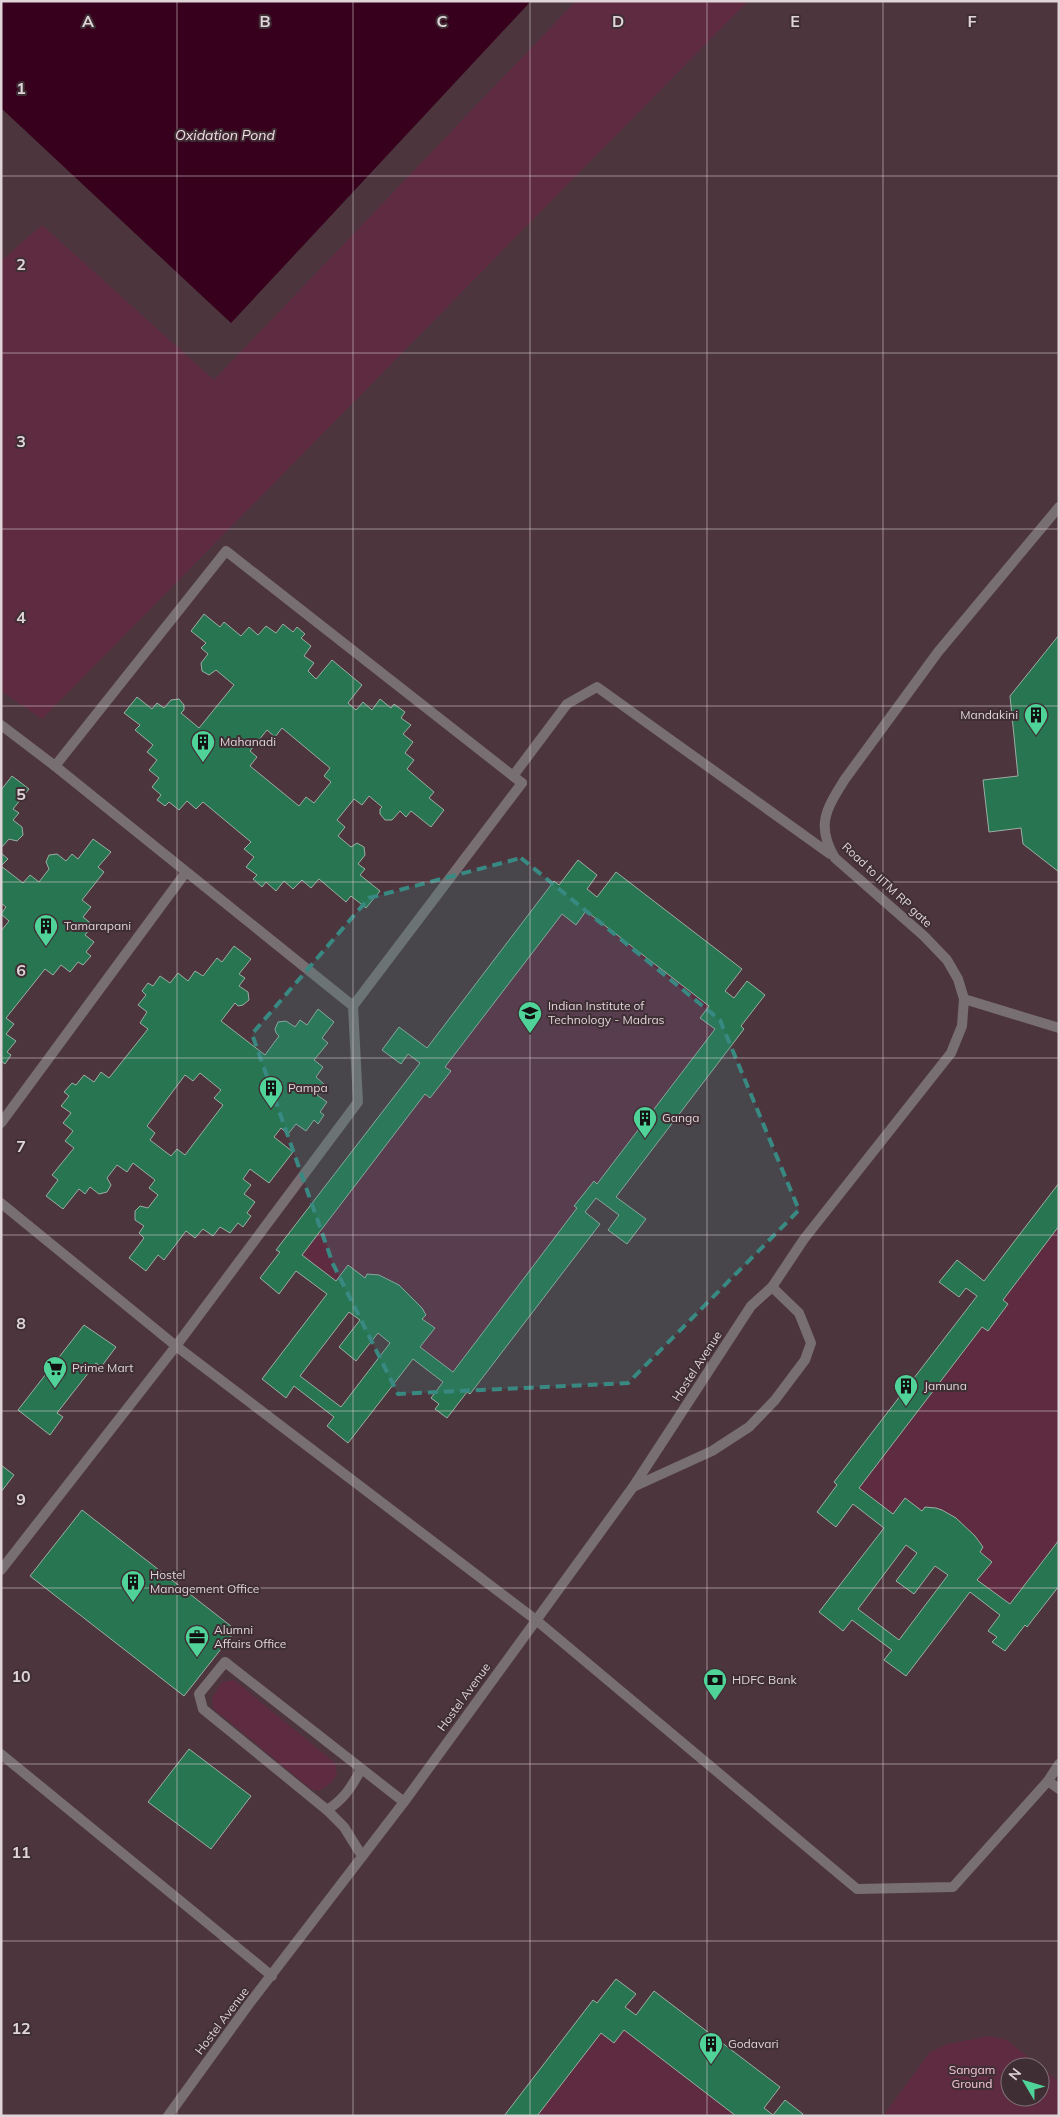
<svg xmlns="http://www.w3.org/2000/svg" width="1060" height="2117" font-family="Mulish,sans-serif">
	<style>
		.built { fill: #4d353e; fill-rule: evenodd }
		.green { fill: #5f2b41; fill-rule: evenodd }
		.water { fill: #37001c }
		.building { fill: #287552; stroke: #9baea3; fill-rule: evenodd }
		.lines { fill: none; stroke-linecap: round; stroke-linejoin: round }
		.service { stroke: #786f72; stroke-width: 10 }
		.minor { stroke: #786f72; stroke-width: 10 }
		.marked { fill: #398983; fill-opacity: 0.2; stroke: #398983; stroke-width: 4; stroke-dasharray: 10 6; stroke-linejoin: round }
		.grid { fill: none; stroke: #dfd4d8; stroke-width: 1; stroke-opacity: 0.55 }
		.labels { text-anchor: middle; stroke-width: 4; stroke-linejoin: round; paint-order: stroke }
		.poi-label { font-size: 12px; fill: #dfd4d8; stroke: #3f2f35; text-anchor: start }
		.street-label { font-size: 12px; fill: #dfd4d8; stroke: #3f2f35 }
		.park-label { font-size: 12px; fill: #f5c5d6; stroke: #3f2f35 }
		.water-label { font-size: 14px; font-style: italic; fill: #f5dce5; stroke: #3f2f35 }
		.grid-label { font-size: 16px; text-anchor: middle; font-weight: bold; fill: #dfd4d8; stroke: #3f2f35; stroke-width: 4; stroke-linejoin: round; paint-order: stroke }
	</style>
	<rect width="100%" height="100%" fill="#3f2f35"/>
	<path class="built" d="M1 1H1059V2116H1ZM1010 2067H1040V2097H1010Z"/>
	<g class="green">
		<path d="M576 1H748L42 719 1 691V261L42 225 214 380Z"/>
		<path d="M586 911 709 1006 701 1018 715 1029 597 1184 593 1182 574 1206 577 1208 453 1372 420 1347 434 1328 422 1319 426 1315C414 1293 393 1276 367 1274L365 1278 348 1265 336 1281 302 1255 425 1094 451 1071 445 1067 562 914Z"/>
		<path d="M1059 1226V1540L1010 1604 977 1580 992 1562 980 1552 983 1547C970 1528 950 1507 925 1507L922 1511 893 1514 859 1488 982 1327 988 1331 1008 1304 1003 1300Z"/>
		<path d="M234 1680 335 1763 337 1775 331 1783 319 1791 311 1789 213 1708 212 1698 222 1682Z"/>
		<path d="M624 2030 736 2116H537L601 2033 614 2043Z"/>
		<path d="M990 2036 1007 2040 1059 2082V2116H883L930 2052 948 2044ZM1010 2067H1040V2097H1010Z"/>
	</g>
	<path class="water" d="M1 1H531L231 323 1 108Z"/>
	<g class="building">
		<path d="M204 614 220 627 224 622 241 636 249 627 258 635 266 626 276 633 283 624 293 632 297 627 305 634 301 638 311 646 304 656 314 663 308 671 316 679 332 660 362 685 348 703 356 710 363 702 372 710 380 699 391 708 394 704 405 712 401 718 411 725 403 734 413 742 405 753 414 760 407 769 434 792 429 798 444 810 431 827 411 811 406 817 400 811 392 820H385L380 814V809L382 807 369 796 362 805 354 799 337 820 345 827 338 836 351 847 357 843 364 847 365 855 358 864 365 869 360 875 380 891 366 908 351 896 346 902 319 879 311 888 302 880 293 889 284 881 276 891 266 882 262 887 253 879 257 875 246 867 254 857 244 849 251 842 203 802 196 809 187 801 179 810 169 802 165 806 157 800 161 795 152 787 159 778 149 770 157 760 147 752 153 745 135 730 140 725 124 713 137 697 152 709 157 703 164 708 171 700 179 699 184 705V710L181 713 199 728 234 685 216 670 209 675 202 671 201 663 208 654 201 648 206 643 191 631ZM282 728 330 768 324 776 331 782 314 803 306 797 299 806 250 766 257 757 250 751 267 730 275 737Z"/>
		<path d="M1059 635V872L1023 844 1021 828 989 832 983 780 1018 776 1010 696Z"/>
		<path d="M12 776 29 789 13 809 19 813 13 820 22 827 23 835 17 841 9 839 1 848V790Z"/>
		<path d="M93 839 111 852 98 867 104 872 82 900 91 907 83 917 93 925 85 935 94 942 86 952 91 956 83 965 78 962 70 972 61 965 53 975 45 969 6 1018 14 1024 6 1034 16 1041 7 1052 11 1055 5 1064 1 1061V931L9 921 1 914 6 907 1 903V853L8 859 1 866 23 883 30 875 39 882 49 869 46 862 49 855 57 854 66 861 72 854 78 859Z"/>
		<path d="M578 860 597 875 587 889 597 897 616 872 742 969 725 991 734 998 747 981 765 995 741 1026 744 1029 616 1197 646 1219 627 1244 608 1230 619 1215 596 1198 585 1212 600 1224 470 1394 467 1392 447 1418 435 1409 439 1404 431 1398 443 1382 413 1359 348 1443 327 1426 334 1417 294 1386 286 1398 262 1379 327 1294 296 1271 279 1294 260 1278 280 1252 276 1250 420 1063 408 1054 401 1064 382 1050 399 1027 427 1048 554 881 559 885ZM586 911 709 1006 700 1018 715 1029 597 1184 594 1181 574 1206 577 1208 453 1372 420 1347 435 1328 422 1319 426 1315 422 1308 399 1285 379 1275 367 1274 365 1278 348 1265 336 1281 302 1255 425 1094 430 1098 451 1071 445 1067 562 914 576 925ZM349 1312 360 1320 339 1347 356 1361 378 1333 390 1343 341 1407 300 1376Z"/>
		<path d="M234 946 251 959 239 974 245 978 239 986 248 992 249 1000 243 1005 238 1006 235 1003 221 1021 265 1055 279 1036 276 1033 275 1029 278 1022 286 1021 295 1027 300 1020 307 1025 318 1009 334 1022 322 1038 328 1043 314 1060 323 1067 316 1077 325 1085 317 1095 327 1102 320 1112 324 1115 318 1124 314 1120 306 1131 296 1124 288 1134 281 1128 274 1137 293 1152 269 1183 250 1169 243 1179 251 1185 244 1194 255 1202 247 1213 251 1216 243 1227 238 1223 230 1233 220 1227 213 1236 203 1229 195 1238 186 1231 164 1260 158 1255 146 1271 129 1258 144 1238 139 1233 144 1226 135 1220V1211L140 1206 148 1208 158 1195 149 1188 155 1180 133 1163 127 1172 117 1165 107 1178 111 1185 107 1192 99 1194 90 1187 85 1194 79 1189 63 1209 46 1196 58 1180 52 1175 74 1148 65 1141 73 1131 63 1123 71 1113 61 1106 69 1096 64 1092 72 1083 76 1085 84 1075 94 1082 101 1072 109 1078 148 1029 140 1023 147 1012 138 1005 146 995 142 991 148 983 153 986 160 976 170 983 178 973 188 981 195 971 203 976 217 958 222 962ZM200 1073 221 1090 214 1098 223 1105 185 1155 177 1149 171 1156 150 1140 155 1133 147 1126 185 1075 193 1081Z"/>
		<path d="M1059 1183V1226L1003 1300 1008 1304 988 1331 982 1327 859 1488 893 1514 905 1498 922 1511 925 1507 936 1508 942 1510 956 1518 975 1536 983 1547 980 1552 992 1562 977 1580 1010 1604 1059 1540V1586L1027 1627 1025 1625 1005 1651 992 1642 997 1637 988 1631 1000 1615 970 1592 906 1676 884 1660 892 1650 852 1620 843 1631 819 1612 884 1528 853 1504 836 1527 817 1512 837 1485 834 1482 977 1296 966 1288 959 1297 939 1282 957 1260 984 1281ZM906 1545 917 1553 896 1581 914 1594 935 1566 948 1575 899 1640 858 1609Z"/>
		<path d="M84 1325 116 1347 101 1367 96 1363 57 1413 63 1417 50 1435 18 1410Z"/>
		<path d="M1 1465 14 1475 1 1492Z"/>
		<path d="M82 1510 236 1630 184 1696 30 1576Z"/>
		<path d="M189 1749 251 1796 211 1849 148 1802Z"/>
		<path d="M616 1979 636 1994 625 2007 636 2015 654 1991 780 2087 764 2108 773 2115 785 2100 803 2114 801 2116H736L624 2030 614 2043 601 2033 537 2116H504L593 2000 597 2003Z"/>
	</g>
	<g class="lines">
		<g class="service">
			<path d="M55 766 353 1006"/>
			<path d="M513 776 567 704 597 687 830 854"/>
			<path d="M964 999 1059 1028"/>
			<path d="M1 1123 186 872"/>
			<path d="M633 1487 712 1451 749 1427 775 1400 805 1360 811 1343 799 1313 772 1287 804 1239 951 1053 962 1026 964 999 958 979 947 960 924 936 835 858C815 825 827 808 845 779L938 652 1059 507"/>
			<path d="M1 1570 176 1346 358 1102 353 1006 522 783"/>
			<path d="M1059 1764 1048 1781 1059 1789"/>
			<path d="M327 1810C343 1800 352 1787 361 1769"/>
			<path d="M362 1856 344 1827 327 1810 203 1709 199 1694 225 1662 404 1802"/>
		</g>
		<g class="minor">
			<path d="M1 725 55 766 226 551 522 783"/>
			<path d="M1 1203 176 1346 536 1620 857 1889 953 1887 1048 1781"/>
			<path d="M1 1754 272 1976"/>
			<path d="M168 2116 249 2004 404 1802 633 1487 751 1306 772 1287"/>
		</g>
	</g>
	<path class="marked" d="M521 858 720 1020 799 1210 628 1383 398 1394 333 1264 252 1034 369 898Z"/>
	<path class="grid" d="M177 1V2116M353 1V2116M530 1V2116M707 1V2116M883 1V2116M1 176H1059M1 353H1059M1 529H1059M1 706H1059M1 882H1059M1 1058H1059M1 1235H1059M1 1411H1059M1 1588H1059M1 1764H1059M1 1941H1059"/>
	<defs>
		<g id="building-pin" transform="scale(1.25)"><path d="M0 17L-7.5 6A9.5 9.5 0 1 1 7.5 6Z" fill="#50d398" stroke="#3f2f35"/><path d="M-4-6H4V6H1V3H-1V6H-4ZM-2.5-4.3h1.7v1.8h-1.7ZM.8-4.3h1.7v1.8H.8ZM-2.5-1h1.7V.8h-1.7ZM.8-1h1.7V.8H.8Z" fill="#111"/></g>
		<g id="university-pin" transform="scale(1.25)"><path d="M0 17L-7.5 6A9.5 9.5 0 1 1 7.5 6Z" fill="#50d398" stroke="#3f2f35"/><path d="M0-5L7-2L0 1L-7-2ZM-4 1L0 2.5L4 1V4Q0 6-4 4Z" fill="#111"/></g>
		<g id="supermarket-pin" transform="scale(1.25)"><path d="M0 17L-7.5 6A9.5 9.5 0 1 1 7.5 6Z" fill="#50d398" stroke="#3f2f35"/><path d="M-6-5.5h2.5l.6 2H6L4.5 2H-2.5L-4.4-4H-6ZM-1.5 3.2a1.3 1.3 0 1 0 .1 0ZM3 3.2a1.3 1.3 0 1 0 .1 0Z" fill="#111"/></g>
		<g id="office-pin" transform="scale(1.25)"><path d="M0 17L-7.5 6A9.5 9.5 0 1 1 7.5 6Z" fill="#50d398" stroke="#3f2f35"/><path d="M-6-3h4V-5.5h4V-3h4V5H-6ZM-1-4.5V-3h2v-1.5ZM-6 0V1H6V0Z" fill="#111"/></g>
		<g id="bank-pin" transform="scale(1.25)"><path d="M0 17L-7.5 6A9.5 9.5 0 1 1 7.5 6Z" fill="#50d398" stroke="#3f2f35"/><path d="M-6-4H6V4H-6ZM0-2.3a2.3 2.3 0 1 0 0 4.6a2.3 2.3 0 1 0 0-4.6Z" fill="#111"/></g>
	</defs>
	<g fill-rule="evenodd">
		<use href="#building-pin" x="1036" y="715"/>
		<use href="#building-pin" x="203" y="742"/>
		<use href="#building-pin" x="46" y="926"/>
		<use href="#university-pin" x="530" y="1013"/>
		<use href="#building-pin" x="271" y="1088"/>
		<use href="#building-pin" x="645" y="1118"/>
		<use href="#supermarket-pin" x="55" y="1368"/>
		<use href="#building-pin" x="906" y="1386"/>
		<use href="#building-pin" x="133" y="1582"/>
		<use href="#office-pin" x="197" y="1637"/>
		<use href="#bank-pin" x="715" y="1680"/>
		<use href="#building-pin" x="711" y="2044"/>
	</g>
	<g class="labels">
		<g class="poi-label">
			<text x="1018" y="719" text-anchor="end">Mandakini</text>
			<text x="220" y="746">Mahanadi</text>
			<text x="64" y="930">Tamarapani</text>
			<text x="548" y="1010">Indian Institute of<tspan x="548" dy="14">Technology - Madras</tspan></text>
			<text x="288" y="1092">Pampa</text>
			<text x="662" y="1122">Ganga</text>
			<text x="72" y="1372">Prime Mart</text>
			<text x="924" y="1390">Jamuna</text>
			<text x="150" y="1579">Hostel<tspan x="150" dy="14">Management Office</tspan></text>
			<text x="214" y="1634">Alumni<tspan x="214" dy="14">Affairs Office</tspan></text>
			<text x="732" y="1684">HDFC Bank</text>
			<text x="728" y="2048">Godavari</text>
		</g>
		<g class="street-label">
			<text transform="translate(887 885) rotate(43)" y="4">Road to IITM RP gate</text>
			<text transform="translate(697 1366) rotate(-57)" y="4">Hostel Avenue</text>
			<text transform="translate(464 1697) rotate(-54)" y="4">Hostel Avenue</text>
			<text transform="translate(222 2021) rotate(-53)" y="4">Hostel Avenue</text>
		</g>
		<g class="park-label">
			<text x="972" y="2074">Sangam<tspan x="972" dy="14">Ground</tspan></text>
		</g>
		<g class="water-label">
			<text x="225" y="140">Oxidation Pond</text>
		</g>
	</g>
	<g class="grid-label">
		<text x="88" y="27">A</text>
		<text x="265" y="27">B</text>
		<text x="442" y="27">C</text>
		<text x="618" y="27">D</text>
		<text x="795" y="27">E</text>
		<text x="972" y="27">F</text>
		<text x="21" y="94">1</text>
		<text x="21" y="270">2</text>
		<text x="21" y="447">3</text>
		<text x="21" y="623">4</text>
		<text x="21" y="800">5</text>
		<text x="21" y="976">6</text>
		<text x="21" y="1152">7</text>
		<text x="21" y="1329">8</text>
		<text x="21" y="1505">9</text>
		<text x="21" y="1682">10</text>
		<text x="21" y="1858">11</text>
		<text x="21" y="2034">12</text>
	</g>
	<rect width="1060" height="2117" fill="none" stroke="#dfd4d8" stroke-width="5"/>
	<g transform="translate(1025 2082) rotate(308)"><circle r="24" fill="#3f2f35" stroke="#7f7176"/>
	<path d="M0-4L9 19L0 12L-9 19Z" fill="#50d398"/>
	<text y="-8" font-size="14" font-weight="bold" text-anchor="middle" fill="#dfd4d8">N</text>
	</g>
</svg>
